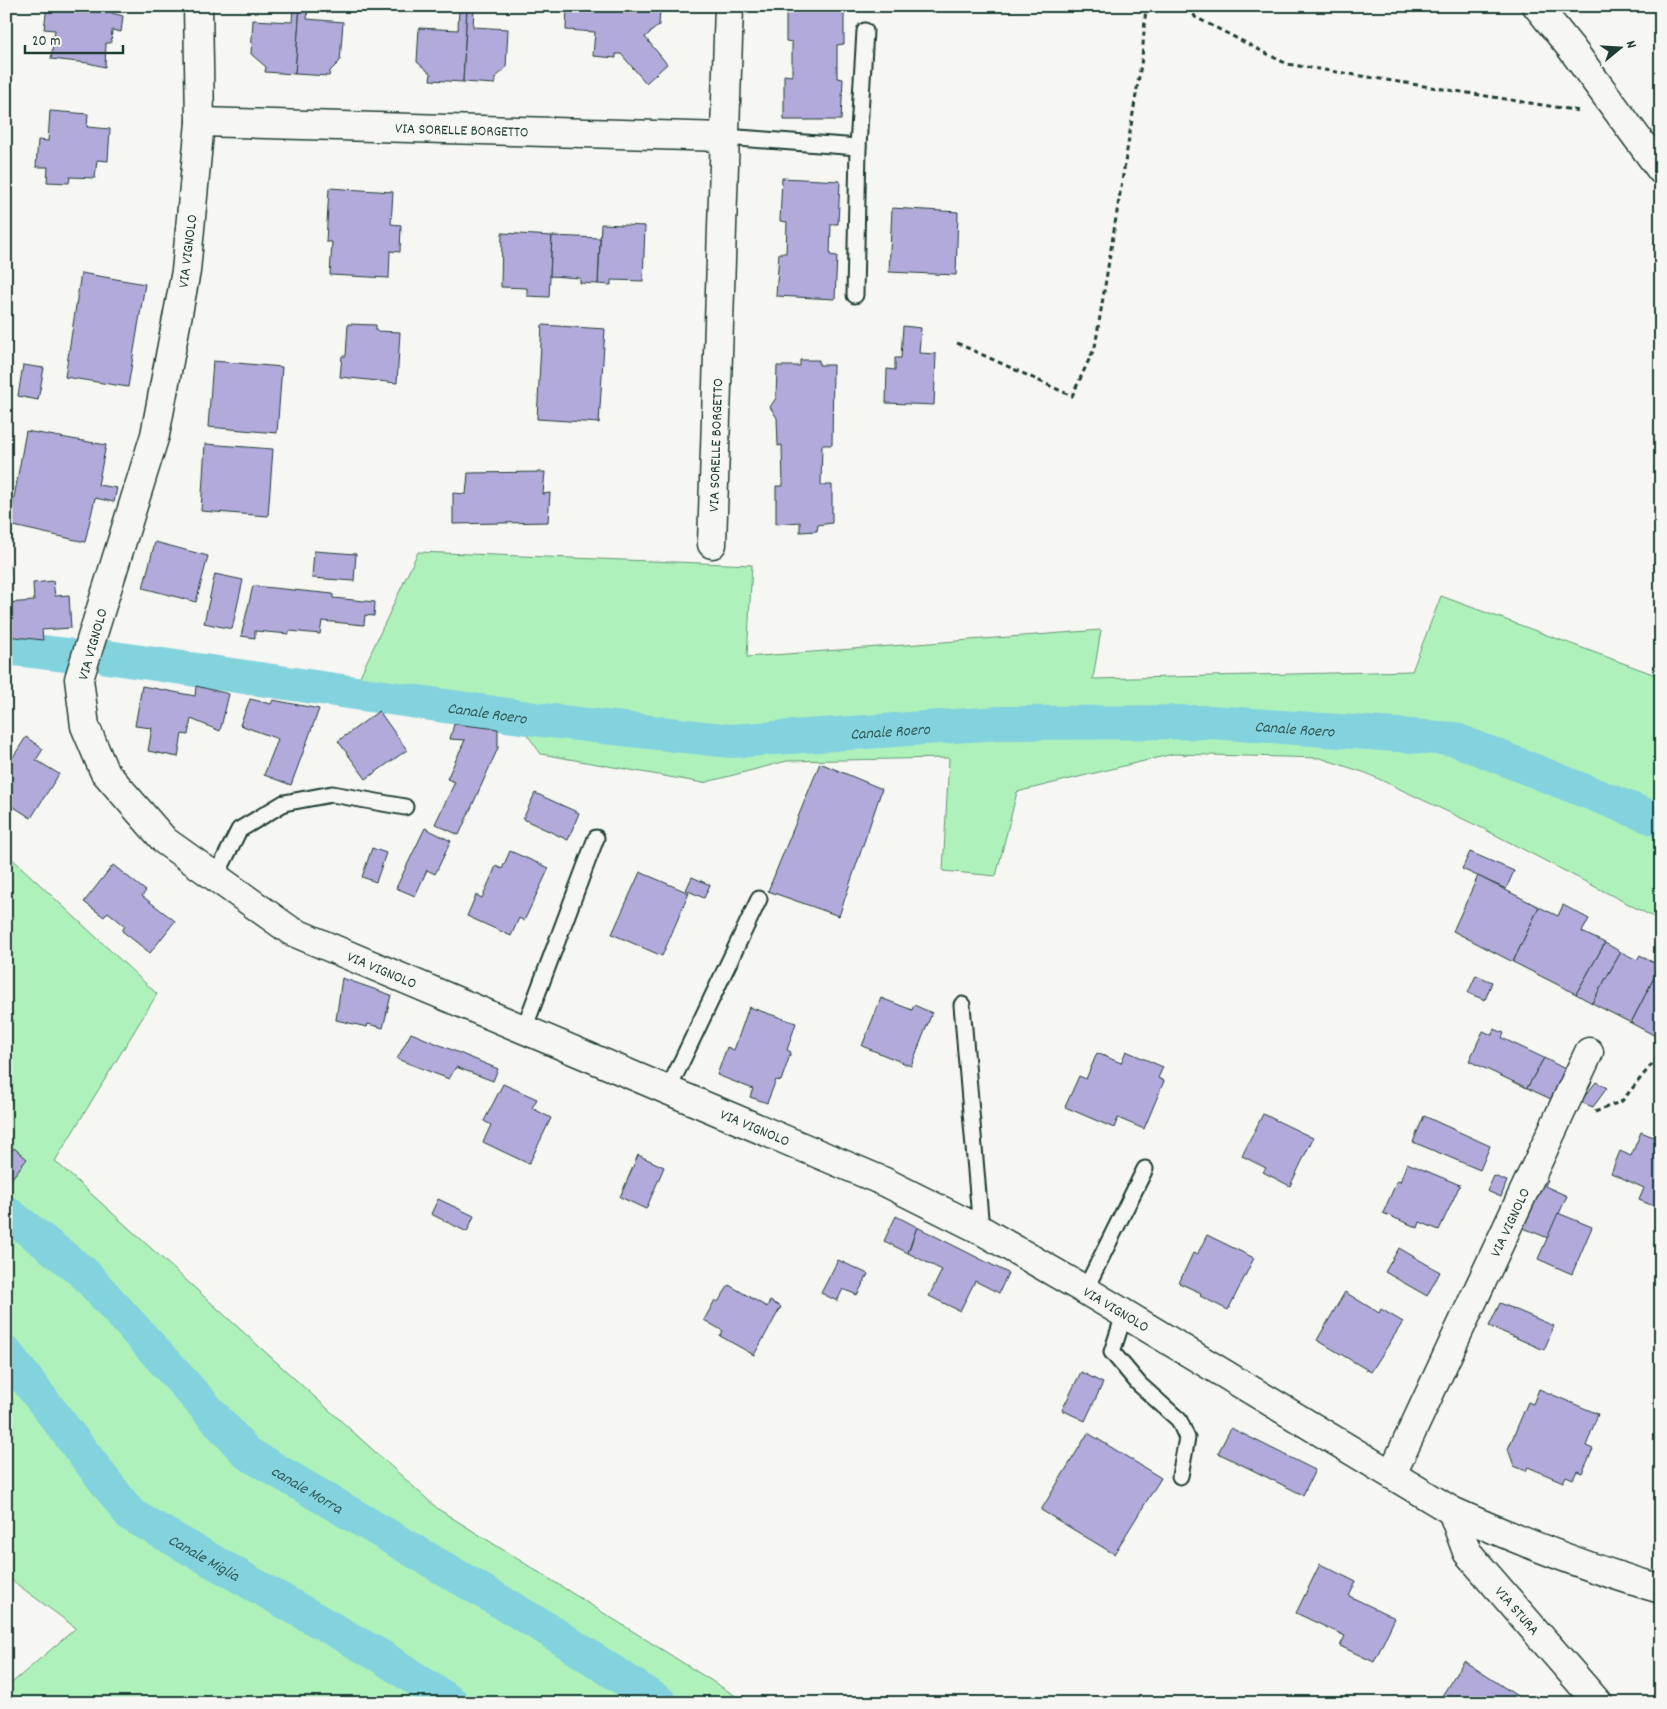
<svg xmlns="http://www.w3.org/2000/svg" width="1667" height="1709" font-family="Dekko,sans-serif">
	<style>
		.green { fill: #aef1ba; stroke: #669777 }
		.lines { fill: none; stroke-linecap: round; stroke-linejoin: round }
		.canal { stroke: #83d3de; stroke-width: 34 }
		.building { fill: #b1aadb; stroke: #1f3d34 }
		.lane-casing { stroke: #1f3d34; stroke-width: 19 }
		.street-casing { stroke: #1f3d34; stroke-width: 31 }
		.secondary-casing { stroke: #1f3d34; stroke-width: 31 }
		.path { stroke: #1f3d34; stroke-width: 3; stroke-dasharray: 5 4; stroke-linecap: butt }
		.lane { stroke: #f6f6f2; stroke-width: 15 }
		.street { stroke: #f6f6f2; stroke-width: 28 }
		.secondary { stroke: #f6f6f2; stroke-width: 28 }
		.labels { text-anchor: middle; stroke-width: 4; stroke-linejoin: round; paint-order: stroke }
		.street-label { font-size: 15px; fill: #1f3d34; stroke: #f6f6f2 }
		.water-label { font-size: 16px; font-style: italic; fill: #335b56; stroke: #f6f6f2 }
	</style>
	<rect width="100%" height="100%" fill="#f6f6f2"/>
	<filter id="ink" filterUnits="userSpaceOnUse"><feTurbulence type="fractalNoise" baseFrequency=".02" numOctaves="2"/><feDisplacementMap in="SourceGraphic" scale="10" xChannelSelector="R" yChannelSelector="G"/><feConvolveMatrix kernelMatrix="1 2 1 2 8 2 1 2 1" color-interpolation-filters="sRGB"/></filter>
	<g filter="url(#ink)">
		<g class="green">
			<path d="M418 552 752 565 747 657 1101 630 1093 679 1412 671 1441 596 1661 677V921L1482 828 1366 773 1320 758 1173 754 1017 792 996 876 943 871 949 758 787 761 703 783 541 754 504 702 353 691Z"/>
			<path d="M6 853 157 994 55 1161 438 1509 747 1703H6V1688L76 1628 6 1576Z"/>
		</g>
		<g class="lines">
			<g class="canal">
				<path d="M6 648 67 655"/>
				<path id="s1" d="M107 657 542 720 731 741 1000 723 1211 722 1454 739 1661 821"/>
				<path id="s2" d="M6 1212 84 1273 247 1453 547 1629 661 1703"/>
				<path id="s3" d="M6 1353 131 1515 382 1657 452 1703"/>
			</g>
		</g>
		<g class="building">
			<path d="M47 6H113L112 13 123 16 121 32 112 30 111 43H106L105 67 88 63 51 59 55 30 44 29Z"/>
			<path d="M293 6H300L295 74 265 72 266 67 251 54 253 20 292 22Z"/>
			<path d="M300 6H308L307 19 343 22 340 61 330 71 329 76 295 74Z"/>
			<path d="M567 6H619L660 9 659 25 645 37 667 64 646 83 621 54H616V58L593 56 595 32 566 30Z"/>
			<path d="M786 6H844V44L837 45V78L843 79 841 120H784V75L792 76V42L786 41Z"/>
			<path d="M459 7H467L463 82 430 80 431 74 417 62 419 28 458 30Z"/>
			<path d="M467 7 474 8 473 27 508 29 506 68 495 78V84L463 82Z"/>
			<path d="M50 111 88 114 87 127 110 129 108 161 97 160 95 178 70 177 69 183 47 182 48 167H36L38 140 48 141Z"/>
			<path d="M782 178 840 181 838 224H831L830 255 837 256 835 299 776 296 779 253H786L787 222 780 221Z"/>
			<path d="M329 188 393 192 391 224 401 225 400 252 390 251 389 278 330 275 332 242H326Z"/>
			<path d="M892 208 958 212 956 275 889 272Z"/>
			<path d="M601 224 645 226 643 281 611 280V285L598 284Z"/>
			<path d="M502 233 552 236 549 297 527 296V288L501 287Z"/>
			<path d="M552 236 600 238 598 284 580 283V278L550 276Z"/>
			<path d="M81 273 145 284 128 387 65 377Z"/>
			<path d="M348 324 376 325V331L400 332 397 383 340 377 342 356H346Z"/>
			<path d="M542 325 605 329 599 423 537 419Z"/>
			<path d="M903 326 921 328 919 353 936 354 934 405 886 403 887 369 895 370V358H901Z"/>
			<path d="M800 360H819V365H833L832 445H822L821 485H832V523L818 525 817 531 800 532V522L776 524V486H783L782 445 778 446 777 418 770 407 776 398 777 366H800Z"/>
			<path d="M213 361 282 367 277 433 208 427Z"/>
			<path d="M23 365 44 368 38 400 18 396Z"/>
			<path d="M26 431 106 445 98 485 117 488 114 502 95 498 85 542 9 525Z"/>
			<path d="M205 444 273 449 268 516 201 511Z"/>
			<path d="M545 472 543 494 550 493 548 522 453 524V493L466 494 468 473Z"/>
			<path d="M155 542 208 556 196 602 143 588Z"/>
			<path d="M314 551 356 554 354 581 312 578Z"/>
			<path d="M6 566H10L8 583H6Z"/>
			<path d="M215 574 243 580 232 629 204 623Z"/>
			<path d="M53 581 55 596 69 595 71 628 42 630 43 640 6 636V603L34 601 33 583Z"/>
			<path d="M253 586 333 594V598L375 602 374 616 365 615 364 625 322 621 320 634 290 631 289 634 255 631V638L241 636Z"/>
			<path d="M142 686 195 696 196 686 229 694 220 731 191 719 188 735 182 734 178 757 148 751 152 728 135 726Z"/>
			<path d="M250 699 271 704 273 700 319 709 291 785 264 775 278 739 240 725Z"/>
			<path d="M379 711 407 750 366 779 338 741Z"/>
			<path d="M454 724 498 729V748L459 835 435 824 455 782 447 779 465 740 450 739Z"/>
			<path d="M26 737 43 749 36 760 59 774 31 818 6 802V768Z"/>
			<path d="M820 763 882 789 839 916 768 891Z"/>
			<path d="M535 793 579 813 568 840 523 819Z"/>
			<path d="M425 828 451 841 435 874 427 870 415 896 396 888Z"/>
			<path d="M372 848 386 853 376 882 362 877Z"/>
			<path d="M510 851 549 868 524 921 519 918 511 936 467 916 476 895 482 898 496 866 502 869Z"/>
			<path d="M1470 852 1514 871 1506 889 1462 869Z"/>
			<path d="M113 865 146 891 142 896 175 921 150 953 122 931 125 926 108 912 104 917 84 902Z"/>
			<path d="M640 872 689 893 662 956 612 934Z"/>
			<path d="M1478 876 1539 907 1513 962 1453 931Z"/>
			<path d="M692 877 710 885 704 898 686 890Z"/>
			<path d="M1563 905 1589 919 1582 932 1605 943 1576 994 1513 962 1539 907 1558 916Z"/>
			<path d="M1605 943 1621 952 1592 1003 1576 994Z"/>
			<path d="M1621 952 1637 960 1640 955 1660 966 1631 1023 1592 1003Z"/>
			<path d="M1660 966H1661V1039L1631 1023Z"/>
			<path d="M1476 975 1492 982 1485 1000 1468 993Z"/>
			<path d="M342 978 391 995 383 1028 368 1024 367 1027 336 1020Z"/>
			<path d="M881 998 912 1010 914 1005 932 1013 911 1066 862 1046Z"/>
			<path d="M749 1007 796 1023 787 1050 791 1052 781 1081 776 1080 767 1103 750 1097 753 1089 717 1075 727 1047 734 1050Z"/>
			<path d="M1494 1029 1504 1033 1502 1038 1544 1058 1527 1088 1469 1061 1483 1031 1492 1035Z"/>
			<path d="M411 1033 498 1069 493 1081 456 1067 449 1079 397 1059Z"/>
			<path d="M1126 1051 1163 1067 1158 1078 1164 1081 1144 1129 1118 1118 1114 1128 1065 1107 1079 1076 1086 1079 1097 1053 1121 1063Z"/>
			<path d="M1544 1058 1565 1069 1551 1099 1527 1088Z"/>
			<path d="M1596 1082 1607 1088 1593 1107 1580 1102Z"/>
			<path d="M503 1084 537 1099 532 1108 551 1118 529 1164 483 1142 491 1125 484 1121Z"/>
			<path d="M1263 1114 1313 1138 1290 1186 1263 1172 1266 1168 1242 1156Z"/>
			<path d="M1424 1116 1490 1146 1480 1170 1413 1142Z"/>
			<path d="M1641 1132 1661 1140V1209L1639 1200 1644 1188 1611 1173 1620 1151 1631 1156Z"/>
			<path d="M14 1148 27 1159 8 1183 6 1182V1158Z"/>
			<path d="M638 1155 664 1167 646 1209 620 1197Z"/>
			<path d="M1407 1163 1460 1185 1439 1230 1420 1222 1418 1228 1383 1213 1397 1181 1400 1182Z"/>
			<path d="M1536 1175 1548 1180 1545 1186 1567 1196 1548 1238 1516 1225Z"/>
			<path d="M1494 1176 1507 1181 1501 1197 1487 1191Z"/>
			<path d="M438 1199 474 1216 467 1232 431 1214Z"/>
			<path d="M1558 1213 1592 1227 1572 1274 1538 1259Z"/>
			<path d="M896 1216 917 1227 908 1253 884 1241Z"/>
			<path d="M917 1227 1008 1273 999 1293 975 1281 960 1311 929 1296 942 1270 908 1253Z"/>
			<path d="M1207 1235 1254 1258 1228 1310 1200 1296 1201 1293 1179 1283 1193 1253 1197 1255Z"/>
			<path d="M1399 1248 1440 1272 1427 1296 1385 1272Z"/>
			<path d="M838 1260 868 1274 857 1295 843 1289 837 1301 821 1293Z"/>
			<path d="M729 1285 767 1307 770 1301 781 1307 754 1355 720 1336 723 1331 704 1320 715 1300 718 1302Z"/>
			<path d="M1345 1292 1379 1313 1381 1309 1403 1322 1371 1372 1317 1340Z"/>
			<path d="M1500 1303 1554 1326 1544 1350 1489 1326Z"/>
			<path d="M1081 1372 1103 1383 1085 1421 1062 1410Z"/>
			<path d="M1539 1389 1598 1414 1586 1446 1593 1449 1582 1473 1577 1471 1573 1479 1566 1476 1563 1482 1528 1467 1526 1471 1514 1466 1508 1449 1528 1402 1533 1404Z"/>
			<path d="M1231 1428 1315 1470 1303 1495 1218 1453Z"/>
			<path d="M1088 1433 1161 1478 1114 1554 1041 1510Z"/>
			<path d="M1320 1564 1356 1582 1349 1596 1395 1618 1374 1662 1340 1646 1345 1636 1296 1613Z"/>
			<path d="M1464 1661 1525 1701 1524 1703 1438 1702Z"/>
		</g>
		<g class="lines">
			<g class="lane-casing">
				<g id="lane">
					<path d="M725 137 858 147"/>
					<path d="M855 295 858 147 865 31"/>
					<path d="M216 876 239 830 284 803 332 794 405 807"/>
					<path d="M962 1005 981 1230"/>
					<path d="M524 1029 596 838"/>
					<path d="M668 1090 759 899"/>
					<path d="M1085 1290 1145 1169"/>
					<path d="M1124 1315 1112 1352 1139 1384 1179 1420 1187 1438 1180 1476"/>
				</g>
			</g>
			<g class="street-casing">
				<g id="street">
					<path id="s4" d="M198 6 200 122 186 271 155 435 79 679 85 726 104 771 165 841 291 931 885 1182 981 1230 1085 1290 1452 1511C1519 1541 1589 1569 1661 1589"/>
					<path id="s5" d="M200 122 725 137"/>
					<path id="s6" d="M712 544 729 6"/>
					<path id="s7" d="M1392 1474 1589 1052"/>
					<path id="s8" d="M1452 1511 1467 1552 1598 1703"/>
				</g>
			</g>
			<g class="secondary-casing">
				<path id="secondary" d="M1537 6 1571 48 1661 170"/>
			</g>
			<g class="path">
				<path d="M1190 6 1195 17 1287 64 1580 111"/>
				<path d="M957 343 1072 396 1095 347 1142 58 1146 6"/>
				<path d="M1595 1112 1622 1101 1661 1053"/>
			</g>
			<use href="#lane" class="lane"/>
			<use href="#street" class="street"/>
			<use href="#secondary" class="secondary"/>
		</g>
	</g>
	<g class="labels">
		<g class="street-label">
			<text dy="5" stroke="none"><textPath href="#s5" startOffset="262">VIA SORELLE BORGETTO</textPath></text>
			<text transform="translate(187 251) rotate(-83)" y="5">VIA VIGNOLO</text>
			<text dy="5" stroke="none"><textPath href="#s6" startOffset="99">VIA SORELLE BORGETTO</textPath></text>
			<text transform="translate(92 644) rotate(-74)" y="5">VIA VIGNOLO</text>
			<text dy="5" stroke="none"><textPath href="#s4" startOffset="1131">VIA VIGNOLO</textPath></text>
			<text dy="5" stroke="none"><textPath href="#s4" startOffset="1536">VIA VIGNOLO</textPath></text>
			<text dy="5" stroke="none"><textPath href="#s7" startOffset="278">VIA VIGNOLO</textPath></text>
			<text dy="5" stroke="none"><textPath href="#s4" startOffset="1941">VIA VIGNOLO</textPath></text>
			<text dy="5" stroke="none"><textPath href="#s8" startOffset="121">VIA STURA</textPath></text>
		</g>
		<g class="water-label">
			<text dy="6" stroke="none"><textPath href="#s1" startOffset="384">Canale Roero</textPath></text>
			<text dy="6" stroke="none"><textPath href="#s1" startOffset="1194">Canale Roero</textPath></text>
			<text dy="6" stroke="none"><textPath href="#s1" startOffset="789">Canale Roero</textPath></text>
			<text dy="6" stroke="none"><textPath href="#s2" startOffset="412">canale Morra</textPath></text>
			<text dy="6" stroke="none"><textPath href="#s3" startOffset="289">Canale Miglia</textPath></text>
		</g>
	</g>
	<rect width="1667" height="1709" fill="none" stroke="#f6f6f2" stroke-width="25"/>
	<rect x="12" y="12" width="1642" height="1684" fill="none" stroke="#1f3d34" stroke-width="2" filter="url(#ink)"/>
	<g transform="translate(1620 48) rotate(72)" stroke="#f6f6f2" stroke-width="4" paint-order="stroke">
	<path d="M0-4L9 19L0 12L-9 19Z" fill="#1f3d34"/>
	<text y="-8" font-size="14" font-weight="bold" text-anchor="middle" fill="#1f3d34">N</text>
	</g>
	<path d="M25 45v8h98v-8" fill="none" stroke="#1f3d34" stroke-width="2.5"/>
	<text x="32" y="45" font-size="15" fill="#1f3d34" stroke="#f6f6f2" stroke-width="4" paint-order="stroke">20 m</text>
</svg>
